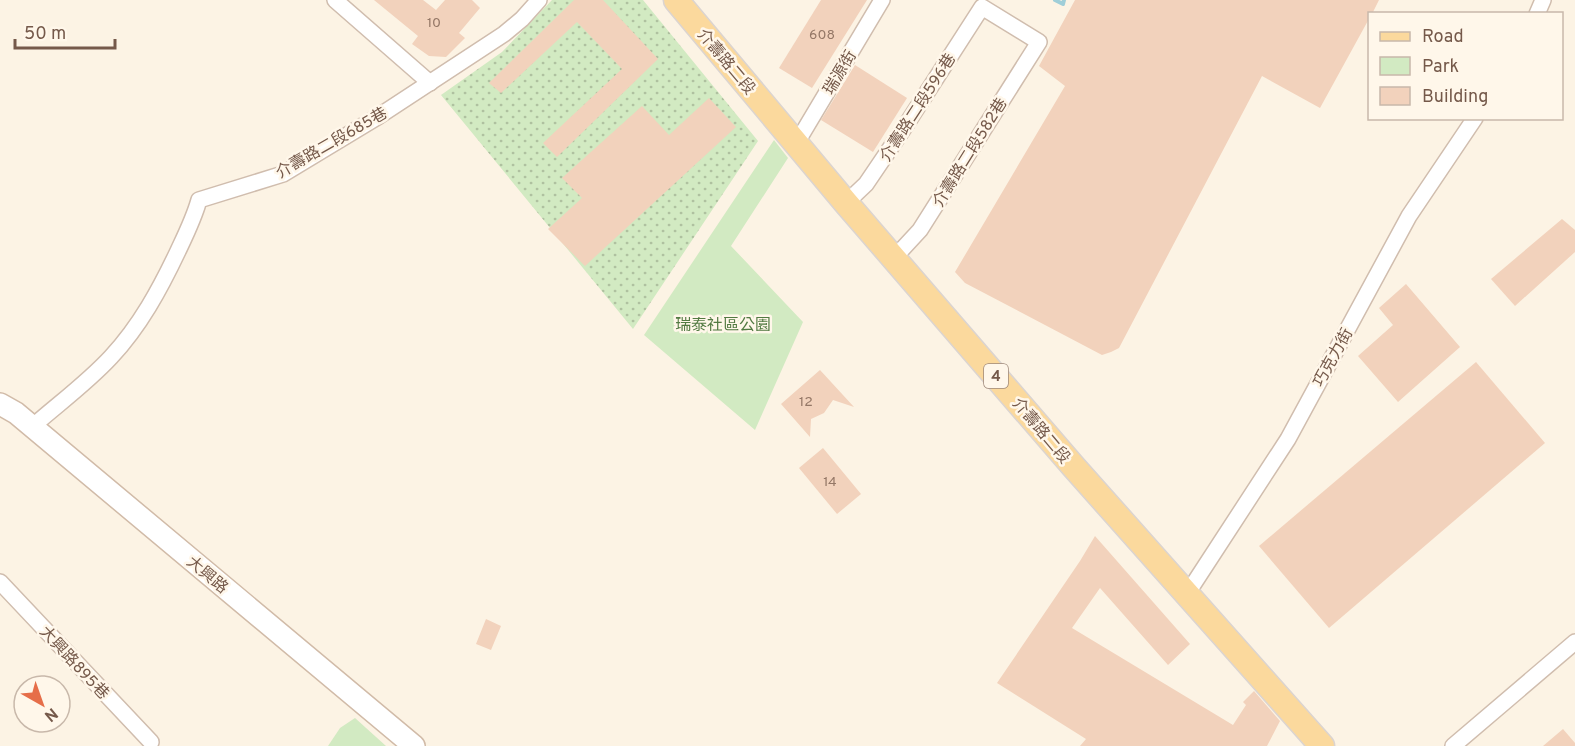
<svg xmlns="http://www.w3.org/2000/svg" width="1575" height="746" font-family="Overpass,'Noto Sans TC',sans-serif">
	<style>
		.grass { fill: url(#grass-dots) }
		.park { fill: #d2eac2 }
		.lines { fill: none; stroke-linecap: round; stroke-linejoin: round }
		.stream { stroke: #9fced8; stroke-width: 4 }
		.building { fill: #f2d2bc }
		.street-casing { stroke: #d0bdae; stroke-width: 18 }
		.secondary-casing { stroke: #d1bba8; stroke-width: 24 }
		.primary-casing { stroke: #dbd4d0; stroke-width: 27 }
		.street { stroke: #fff; stroke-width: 15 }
		.secondary { stroke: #fff; stroke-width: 21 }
		.primary { stroke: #fbd99d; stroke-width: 24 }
		.labels { text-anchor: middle; stroke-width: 5; stroke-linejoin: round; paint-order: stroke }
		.number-label { font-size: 14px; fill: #947766 }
		.shield { fill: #fff7ea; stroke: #9e887a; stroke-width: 1.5 }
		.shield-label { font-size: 15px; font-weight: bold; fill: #75594a }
		.street-label { font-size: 16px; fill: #75594a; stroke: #fff7ea }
		.park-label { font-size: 16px; fill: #527a42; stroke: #fff7ea }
	</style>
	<defs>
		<pattern id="grass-dots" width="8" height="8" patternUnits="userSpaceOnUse" patternTransform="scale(1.5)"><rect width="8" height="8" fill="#d2eac2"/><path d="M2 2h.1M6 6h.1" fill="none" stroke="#afc1a0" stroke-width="1.8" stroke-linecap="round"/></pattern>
	</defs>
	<rect width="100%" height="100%" fill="#fcf3e4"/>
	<path class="grass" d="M552 0H643L758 141 633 329 441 95 502 52Z"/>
	<g class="park">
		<path d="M774 140 788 158 731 246 803 322 755 430 644 335Z"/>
		<path d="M355 718 386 746H328L340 728Z"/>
	</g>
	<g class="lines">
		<path class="stream" d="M1055 0 1063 4 1064 0"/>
	</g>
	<g class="building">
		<path d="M374 0H423L436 10 445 0H472L480 8 459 33 465 38 446 57 429 56 412 44 418 36Z"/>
		<path d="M574 0H603L658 59 557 157 543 143 622 69 577 22 501 93 489 83Z"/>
		<path d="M821 0H867L812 88 779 68Z"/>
		<path d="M1075 0H1379L1372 14H1370V17L1320 108 1262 76 1119 348 1111 352 1102 355 965 283 955 272 1065 86 1039 66Z"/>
		<path d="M855 65 907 98 873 152 821 120Z"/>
		<path d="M709 98 736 127 585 266 548 229 582 198 562 178 642 106 669 135Z"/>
		<path d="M1562 219 1575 230V252L1515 306 1491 279Z"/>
		<path d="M1406 284 1460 347 1398 402 1358 356 1393 325 1379 308Z"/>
		<path d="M1476 362 1545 443 1329 628 1259 546Z"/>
		<path d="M820 370 854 407 833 400 824 413 811 419 810 437 781 404Z"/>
		<path d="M823 448 861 494 837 514 799 468Z"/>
		<path d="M1095 536 1190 644 1168 665 1100 588 1072 628 1233 725 1246 705 1243 702 1254 691 1280 721 1267 746H1080L1086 739 997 683 1080 561Z"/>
		<path d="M486 619 501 626 491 650 476 644Z"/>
		<path d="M1563 729 1575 743V746H1543Z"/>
	</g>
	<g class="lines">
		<g class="street-casing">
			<g id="street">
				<path d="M335 0 430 83"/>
				<path d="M1537 14 1543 0"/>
				<path d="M796 144 882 0"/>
				<path d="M846 203 866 184 906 125 982 7 1039 42 920 230 894 258"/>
				<path d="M32 427C58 404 87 383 111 357 140 326 160 289 178 251 186 234 194 218 199 200L283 174 379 116 504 34 522 19 539 0"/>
				<path d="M0 582 151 742"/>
				<path d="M1187 594 1288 439 1409 216 1475 118"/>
				<path d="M1453 746 1575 642"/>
			</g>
		</g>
		<g class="secondary-casing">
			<path id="secondary" d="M0 404 16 413 414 746"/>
		</g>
		<g class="primary-casing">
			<path id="primary" d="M676 0 846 203 1073 466 1322 746"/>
		</g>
		<use href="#street" class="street"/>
		<use href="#secondary" class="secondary"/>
		<use href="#primary" class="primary"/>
	</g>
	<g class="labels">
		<g class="number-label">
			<text x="434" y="27">10</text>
			<text x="822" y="39">608</text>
			<text x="806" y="406">12</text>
			<text x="830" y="486">14</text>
		</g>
		<rect class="shield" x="984" y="364" width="24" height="24" rx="4.5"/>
		<g class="shield-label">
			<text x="996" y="381">4</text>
		</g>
		<g class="street-label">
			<text transform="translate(727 61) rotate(50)" y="6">介壽路二段</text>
			<text transform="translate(839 72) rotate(-59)" y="6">瑞源街</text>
			<text transform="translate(917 107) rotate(-57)" y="6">介壽路二段596巷</text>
			<text transform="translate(331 142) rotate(-30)" y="6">介壽路二段685巷</text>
			<text transform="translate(969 152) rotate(-58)" y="6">介壽路二段582巷</text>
			<text transform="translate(1332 357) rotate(-61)" y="6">巧克力街</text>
			<text transform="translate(1042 430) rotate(50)" y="6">介壽路二段</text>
			<text transform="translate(208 574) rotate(40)" y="6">大興路</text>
			<text transform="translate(75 662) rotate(47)" y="6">大興路895巷</text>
		</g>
		<g class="park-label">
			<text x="723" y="330">瑞泰社區公園</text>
		</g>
	</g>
	<rect x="1368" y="12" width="195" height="108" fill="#fff7ea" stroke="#c8b8aa" stroke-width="1.5"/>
	<rect x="1380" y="32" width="30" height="9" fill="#fbd99d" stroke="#c8b8aa" stroke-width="1.5"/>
	<text x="1422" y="42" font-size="18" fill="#75594a">Road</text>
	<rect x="1380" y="57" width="30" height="18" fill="#d2eac2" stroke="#c8b8aa" stroke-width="1.5"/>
	<text x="1422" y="72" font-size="18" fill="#75594a">Park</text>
	<rect x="1380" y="87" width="30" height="18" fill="#f2d2bc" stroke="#c8b8aa" stroke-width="1.5"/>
	<text x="1422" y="102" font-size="18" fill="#75594a">Building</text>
	<g transform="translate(42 704) rotate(140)"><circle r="28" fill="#fff7ea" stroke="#c8b8aa" stroke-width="1.5"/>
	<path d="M0-4.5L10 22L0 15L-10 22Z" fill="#e66e49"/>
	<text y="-9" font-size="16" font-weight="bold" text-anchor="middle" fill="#75594a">N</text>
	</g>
	<path d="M15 39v9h100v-9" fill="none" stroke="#75594a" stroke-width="3"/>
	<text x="24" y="39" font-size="18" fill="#75594a" stroke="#fff7ea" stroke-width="4.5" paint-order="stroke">50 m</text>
</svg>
